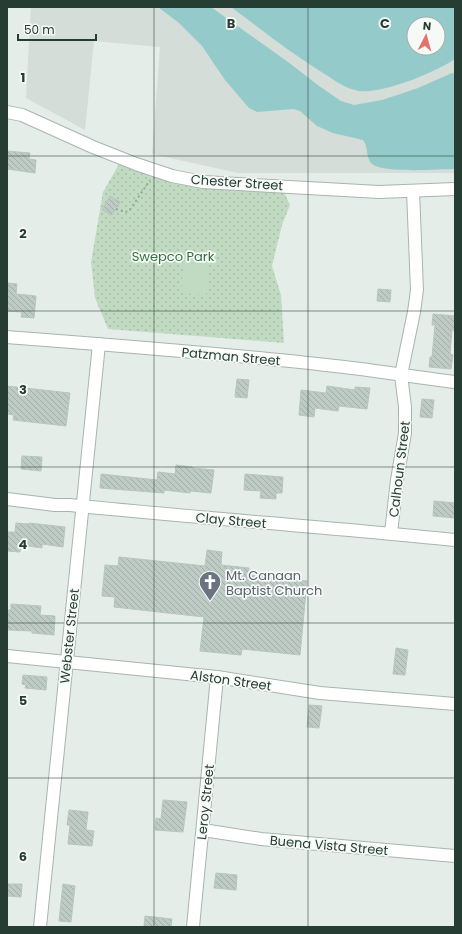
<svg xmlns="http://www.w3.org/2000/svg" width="462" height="934" font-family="Poppins,sans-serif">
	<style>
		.built { fill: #d4ddd7; fill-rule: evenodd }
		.grass { fill: url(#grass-dots) }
		.pitch { fill: #c1dbc3 }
		.water { fill: #94cbca; fill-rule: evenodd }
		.building { fill: url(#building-back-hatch); stroke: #b8c6be }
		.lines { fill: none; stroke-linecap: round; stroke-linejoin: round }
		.minor-casing { stroke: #a8b5ae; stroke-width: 14 }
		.path { stroke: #89ad9b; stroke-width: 2; stroke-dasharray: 2 3; stroke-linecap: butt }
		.minor { stroke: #fff; stroke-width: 12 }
		.grid { fill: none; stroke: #263d33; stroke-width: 1; stroke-opacity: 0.55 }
		.labels { text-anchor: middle; stroke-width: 3.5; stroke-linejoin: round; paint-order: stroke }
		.street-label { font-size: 13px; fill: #263d33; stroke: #f6faf7 }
		.park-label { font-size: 13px; fill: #357041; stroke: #f6faf7 }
		.worship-label { font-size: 13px; fill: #5b616d; stroke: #f6faf7; text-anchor: start }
		.grid-label { font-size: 13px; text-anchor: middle; font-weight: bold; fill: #263d33; stroke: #f6faf7; stroke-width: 3.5; stroke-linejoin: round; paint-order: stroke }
	</style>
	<defs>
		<pattern id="grass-dots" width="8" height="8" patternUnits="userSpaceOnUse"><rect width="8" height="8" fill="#c1dbc3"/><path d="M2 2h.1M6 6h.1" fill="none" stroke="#a6bda8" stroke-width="1.8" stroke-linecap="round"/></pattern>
		<pattern id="building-back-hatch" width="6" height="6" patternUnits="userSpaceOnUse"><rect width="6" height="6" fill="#becac4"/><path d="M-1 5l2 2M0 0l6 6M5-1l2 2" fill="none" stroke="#a3aea9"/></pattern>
	</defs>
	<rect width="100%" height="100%" fill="#e5ede8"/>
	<path class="built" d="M31 7H455V173H238L152 154 160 47 94 41 85 130 26 98ZM414 24H438V48H414Z"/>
	<path class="grass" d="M122 159 172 176 281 186 290 205 282 225 272 266 281 295 284 343 108 329 95 298 91 262 103 192Z"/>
	<path class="pitch" d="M184 258 209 260 206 295 181 293Z"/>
	<g class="water">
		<path d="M158 7H211L288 62 319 86 341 101 354 105 382 100 418 88 452 73 455 74V169C439 169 381 174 371 163 366 157 368 146 363 140L333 133 317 126 300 111 293 109 257 112 249 108 225 80 202 46 179 23Z"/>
		<path d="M231 7H455V59C436 72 377 97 355 90 343 87 333 79 323 73 291 53 261 29 231 7ZM414 24H438V48H414Z"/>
	</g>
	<g class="building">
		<path d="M7 151 30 153 29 159 36 160 35 173 7 169Z"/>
		<path d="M110 196 120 202 112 215 102 210Z"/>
		<path d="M8 283 17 284 16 294 36 296 34 318 21 317 22 312 7 311Z"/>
		<path d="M378 289 391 290 390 302 377 301Z"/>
		<path d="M433 314 455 316V330H452L450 354 453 355 451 369 429 367 430 357H432L435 325H432Z"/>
		<path d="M237 379 249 380 247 398 235 397Z"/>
		<path d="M7 386 70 393 66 426 13 420 14 415 7 414Z"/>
		<path d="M327 386 355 390V387L370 388 367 409 339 406 338 411 315 408 314 417 299 415 301 390 326 393Z"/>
		<path d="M422 399 434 400 432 418 420 417Z"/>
		<path d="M22 456 42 457 41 471 21 469Z"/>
		<path d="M176 465 192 467V468L214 470 211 493 190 491V493L164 490V493L100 488 101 474 157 480 158 472 175 474Z"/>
		<path d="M245 474 283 477 282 493H276V499L260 498 261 491 244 490Z"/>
		<path d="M434 501 455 503V518L433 516Z"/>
		<path d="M16 523 29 524V523L65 527 63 547 42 544V548L21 545 20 552 7 551 8 532H15Z"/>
		<path d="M207 550 222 552 221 565 249 568 248 575 307 581 300 655 242 649 241 655 200 651 204 617 114 607 115 597 102 596 105 565 118 566 119 557 205 566Z"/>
		<path d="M11 604 41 606 40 615 55 616 54 635 32 633V631L7 630V610H11Z"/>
		<path d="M396 648 408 650 405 675 393 674Z"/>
		<path d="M23 675 47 677 46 690 25 688 26 685 22 684Z"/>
		<path d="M309 705 322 706 319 728 307 727Z"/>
		<path d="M163 800 187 802 183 832 155 830 156 818 161 819Z"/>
		<path d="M69 810 88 812 86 830 94 831 92 846 68 844 70 825H67Z"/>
		<path d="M216 873 237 875 236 890 214 888Z"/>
		<path d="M7 884H22L21 897 7 896Z"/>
		<path d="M63 884 75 886 71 922 59 921Z"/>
		<path d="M145 916 172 919 171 927H144Z"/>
	</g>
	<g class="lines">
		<g class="minor-casing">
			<g id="minor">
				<path d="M7 112 22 115 93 147 136 164 172 176 203 182 379 192 455 189"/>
				<path d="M7 337C113 345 220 353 326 365 369 369 412 377 455 382"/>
				<path d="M7 499 55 505H70C198 518 327 527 455 540"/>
				<path d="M391 533 397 480 405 433V407L401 375 414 312 417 290 413 191"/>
				<path d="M7 656 217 677 320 693 455 704"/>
				<path d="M203 830 261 839 455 856"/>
				<path d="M40 927 99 344"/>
				<path d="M193 927 217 677"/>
			</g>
		</g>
		<path class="path" d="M116 209 125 212 129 211 150 180"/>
		<use href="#minor" class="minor"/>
	</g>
	<path class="grid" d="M154 7V927M308 7V927M7 156H455M7 311H455M7 467H455M7 623H455M7 778H455"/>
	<defs>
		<g id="church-pin" transform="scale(1.15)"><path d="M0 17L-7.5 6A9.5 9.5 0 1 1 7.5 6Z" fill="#6b7280" stroke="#f6faf7"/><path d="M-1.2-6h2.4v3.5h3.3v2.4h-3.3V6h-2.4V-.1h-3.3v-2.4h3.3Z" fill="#fff"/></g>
	</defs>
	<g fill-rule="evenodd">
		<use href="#church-pin" x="210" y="582"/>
	</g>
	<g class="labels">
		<g class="street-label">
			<text transform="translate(237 182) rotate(4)" y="5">Chester Street</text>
			<text transform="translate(231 356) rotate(5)" y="5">Patzman Street</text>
			<text transform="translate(399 469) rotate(-83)" y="5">Calhoun Street</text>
			<text transform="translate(231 520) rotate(5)" y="5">Clay Street</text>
			<text transform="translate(69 636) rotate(-84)" y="5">Webster Street</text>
			<text transform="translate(231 680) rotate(8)" y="5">Alston Street</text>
			<text transform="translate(205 802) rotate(-84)" y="5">Leroy Street</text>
			<text transform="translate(329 845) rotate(5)" y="5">Buena Vista Street</text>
		</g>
		<g class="park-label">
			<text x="173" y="261">Swepco Park</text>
		</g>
		<g class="worship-label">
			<text x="226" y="580">Mt. Canaan<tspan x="226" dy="15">Baptist Church</tspan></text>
		</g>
	</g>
	<g class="grid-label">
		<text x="231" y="28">B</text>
		<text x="385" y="28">C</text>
		<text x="23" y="82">1</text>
		<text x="23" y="238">2</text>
		<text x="23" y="394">3</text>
		<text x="23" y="549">4</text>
		<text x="23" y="705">5</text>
		<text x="23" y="861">6</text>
	</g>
	<rect width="462" height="934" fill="none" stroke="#263d33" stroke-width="16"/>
	<g transform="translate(426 36) rotate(6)"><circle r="19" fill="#f6faf7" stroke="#a3aea9"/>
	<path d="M0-3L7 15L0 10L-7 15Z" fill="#e3746d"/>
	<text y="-6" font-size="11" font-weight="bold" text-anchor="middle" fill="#263d33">N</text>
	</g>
	<path d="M18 34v6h78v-6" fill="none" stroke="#263d33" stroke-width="2"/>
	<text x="24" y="34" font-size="12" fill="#263d33" stroke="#f6faf7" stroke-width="3" paint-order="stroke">50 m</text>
</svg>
